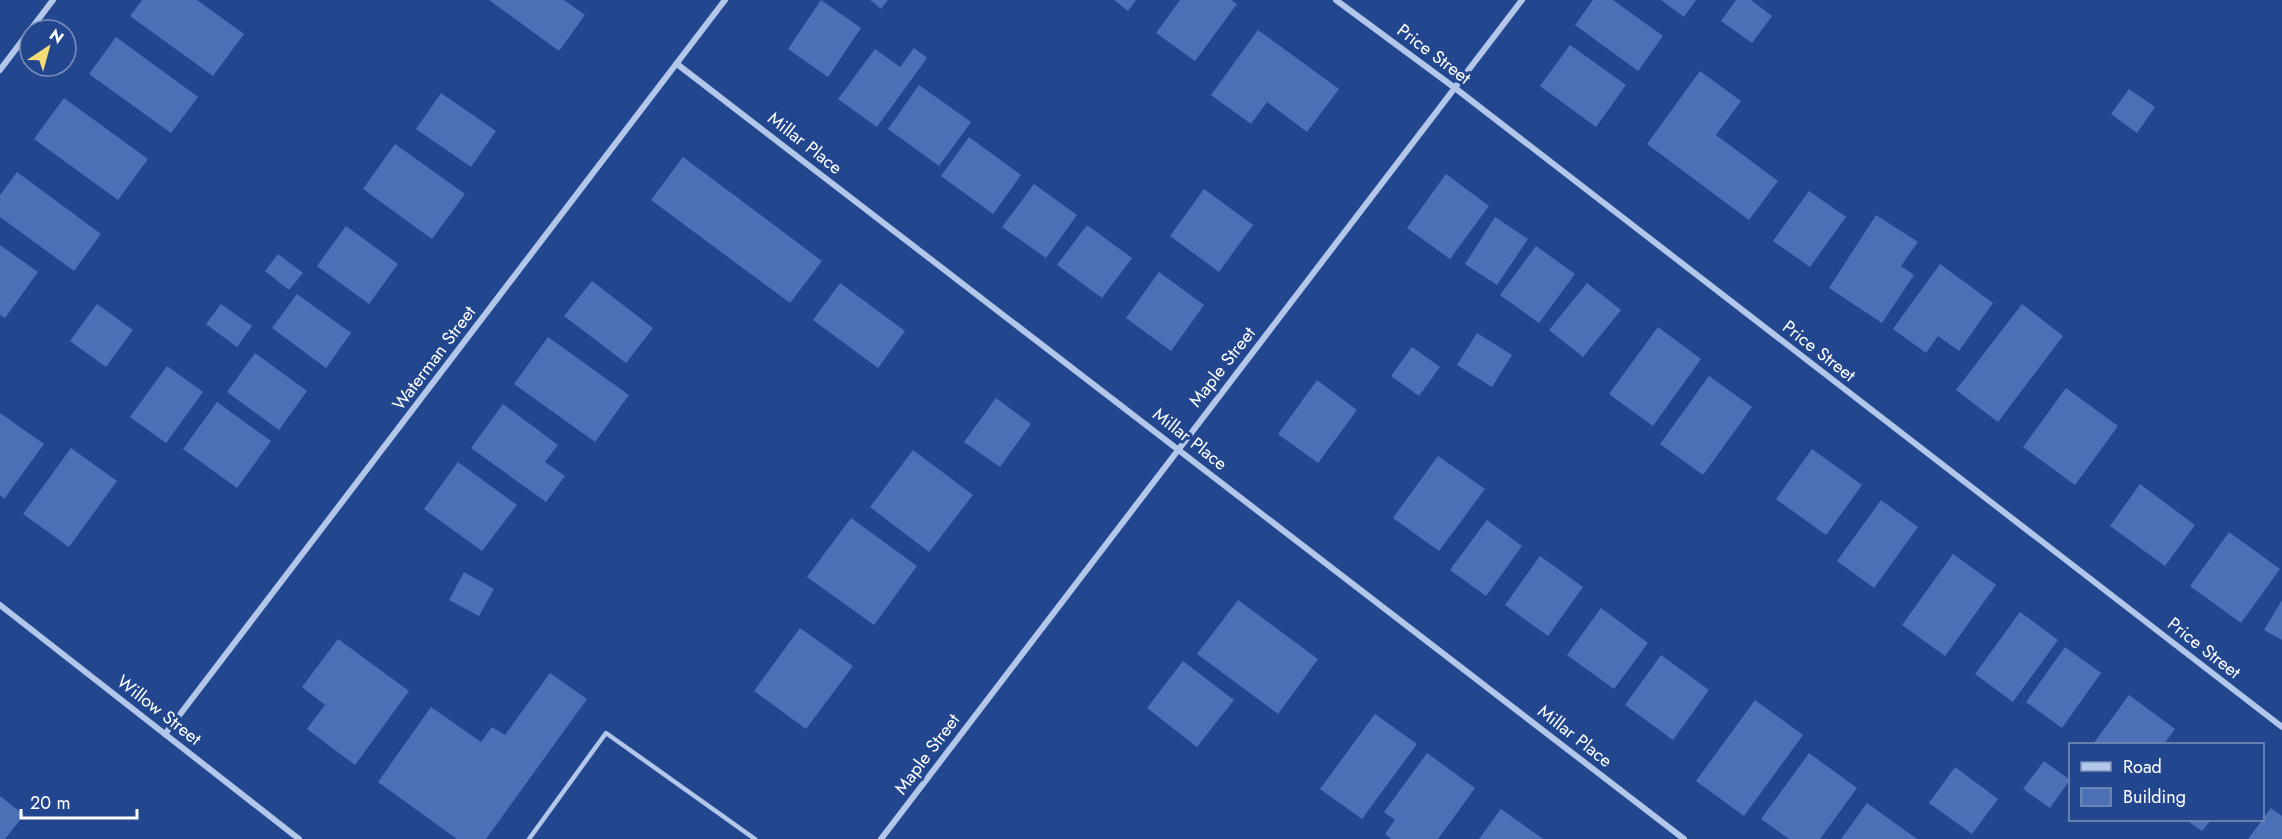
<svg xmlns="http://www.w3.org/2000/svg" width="2282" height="839" font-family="Jost,sans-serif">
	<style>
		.building { fill: #4c70b5 }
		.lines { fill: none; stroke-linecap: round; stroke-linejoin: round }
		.service { stroke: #b3c7eb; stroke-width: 4.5 }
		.minor { stroke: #b3c7eb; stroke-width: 6 }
		.labels { text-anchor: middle; stroke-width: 6; stroke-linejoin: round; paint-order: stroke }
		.street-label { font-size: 18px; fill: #fff; stroke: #23478e }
	</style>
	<rect width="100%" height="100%" fill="#23478e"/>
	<g class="building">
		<path d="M142 0H197L244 34 213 76 130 16Z"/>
		<path d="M489 0H564L585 15 559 51Z"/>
		<path d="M821 0 861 28 828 77 788 49Z"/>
		<path d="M870 0H888L881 9Z"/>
		<path d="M1114 0H1136L1128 11Z"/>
		<path d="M1180 0H1231L1237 4 1195 61 1156 33Z"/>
		<path d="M1593 0H1613L1663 36 1638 71 1575 25Z"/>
		<path d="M1661 0H1696L1684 17Z"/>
		<path d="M1736 0H1751L1772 16 1752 43 1721 21Z"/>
		<path d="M1258 30 1339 89 1307 132 1267 102 1251 124 1211 95Z"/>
		<path d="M116 37 198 97 171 133 89 74Z"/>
		<path d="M1570 45 1626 85 1596 127 1540 86Z"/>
		<path d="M914 48 927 58 877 127 838 99 875 49 900 67Z"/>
		<path d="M1700 71 1741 101 1716 135 1778 181 1749 220 1647 144Z"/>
		<path d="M919 85 971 122 939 166 888 129Z"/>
		<path d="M2129 89 2155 107 2137 133 2111 114Z"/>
		<path d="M441 93 496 131 471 167 416 129Z"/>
		<path d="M64 98 148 159 118 200 34 139Z"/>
		<path d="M969 137 1021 175 993 214 941 176Z"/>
		<path d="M395 144 465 194 432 239 363 189Z"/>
		<path d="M683 157 822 261 790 303 651 200Z"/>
		<path d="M17 172 101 234 74 271 0 217V195Z"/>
		<path d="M1446 174 1489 206 1450 259 1407 228Z"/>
		<path d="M1034 184 1077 215 1046 258 1002 227Z"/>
		<path d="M1204 189 1253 225 1219 272 1170 236Z"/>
		<path d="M1809 191 1846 217 1810 267 1773 241Z"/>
		<path d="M1876 215 1918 242 1901 266 1914 275 1882 323 1829 288Z"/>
		<path d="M1495 217 1528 239 1497 285 1465 264Z"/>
		<path d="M1087 225 1132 258 1102 298 1057 265Z"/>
		<path d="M346 226 398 264 369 304 317 266Z"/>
		<path d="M0 245 38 272 5 318 0 315Z"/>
		<path d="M1536 246 1575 274 1539 323 1500 295Z"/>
		<path d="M278 254 303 273 289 290 265 271Z"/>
		<path d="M1940 264 1993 303 1959 351 1938 336 1926 353 1893 329Z"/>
		<path d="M1159 272 1204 305 1171 351 1126 318Z"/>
		<path d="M592 281 653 328 626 363 564 316Z"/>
		<path d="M840 283 905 331 878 368 813 320Z"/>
		<path d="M1587 283 1621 310 1583 357 1549 330Z"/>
		<path d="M297 294 351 333 326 368 272 328Z"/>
		<path d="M97 304 133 330 106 367 70 341Z"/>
		<path d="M221 304 252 326 237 347 206 324Z"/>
		<path d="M2022 304 2063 336 1998 422 1956 390Z"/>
		<path d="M1658 327 1701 359 1653 426 1609 394Z"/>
		<path d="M1477 333 1512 355 1492 387 1457 365Z"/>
		<path d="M548 337 629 395 595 442 514 384Z"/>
		<path d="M1412 347 1440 367 1419 396 1391 376Z"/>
		<path d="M255 353 307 391 279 430 227 392Z"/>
		<path d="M167 366 203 392 166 443 130 417Z"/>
		<path d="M1709 376 1752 407 1703 475 1660 444Z"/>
		<path d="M1317 380 1357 410 1318 463 1278 434Z"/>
		<path d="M2066 388 2118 426 2075 485 2023 447Z"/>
		<path d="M996 398 1031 424 1000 467 964 442Z"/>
		<path d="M217 402 271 441 237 488 183 449Z"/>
		<path d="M503 404 558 445 545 462 565 476 546 502 471 448Z"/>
		<path d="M0 413 44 444 4 499 0 495Z"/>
		<path d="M71 448 117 481 69 547 23 514Z"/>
		<path d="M1812 449 1862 485 1826 535 1776 499Z"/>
		<path d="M913 450 973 495 929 552 870 507Z"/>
		<path d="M1438 456 1485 489 1439 551 1393 518Z"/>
		<path d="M458 462 517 505 482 551 424 509Z"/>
		<path d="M2140 484 2195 525 2165 566 2110 526Z"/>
		<path d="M1881 500 1918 527 1874 588 1837 561Z"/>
		<path d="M851 518 917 566 874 625 807 577Z"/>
		<path d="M1487 520 1522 546 1486 596 1450 570Z"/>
		<path d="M2229 532 2280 569 2241 623 2190 586Z"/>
		<path d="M1953 554 1996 585 1945 656 1902 625Z"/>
		<path d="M1540 556 1583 587 1548 636 1505 605Z"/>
		<path d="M464 572 494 589 479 616 449 600Z"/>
		<path d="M1238 600 1318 659 1278 714 1197 654Z"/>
		<path d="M2282 600V640L2264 630Z"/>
		<path d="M1601 608 1648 643 1614 689 1567 655Z"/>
		<path d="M2020 612 2058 640 2013 702 1975 674Z"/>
		<path d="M800 628 853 666 806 729 754 691Z"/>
		<path d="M338 639 409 691 355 765 307 729 325 705 302 687Z"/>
		<path d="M2065 647 2101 673 2062 728 2026 702Z"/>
		<path d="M1661 655 1709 690 1673 740 1625 705Z"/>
		<path d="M1183 661 1234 700 1197 747 1147 708Z"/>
		<path d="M550 673 587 699 486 839H457L378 782 431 707 481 742 492 727 505 735Z"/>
		<path d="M2129 695 2175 729 2164 744H2093Z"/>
		<path d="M1755 700 1803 735 1744 816 1696 781Z"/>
		<path d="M1375 714 1417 744 1362 819 1320 789Z"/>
		<path d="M1427 753 1475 788 1438 839H1391L1385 834 1395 820 1384 812Z"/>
		<path d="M1809 753 1857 788 1820 839H1789L1761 819Z"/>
		<path d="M2044 761 2070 780 2050 808 2023 789Z"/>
		<path d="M1955 767 1998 799 1972 834 1929 803Z"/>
		<path d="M0 796 24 815 5 839H0Z"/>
		<path d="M1867 803 1917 839H1841Z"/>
		<path d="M2271 808 2282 816V839H2248Z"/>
		<path d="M1501 809 1543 839H1479Z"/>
		<path d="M2186 820H2211L2202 831Z"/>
	</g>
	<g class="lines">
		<path class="service" d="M529 839 606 733 755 839"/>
		<g class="minor">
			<path d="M1336 0 1455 88 2282 727"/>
			<path d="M677 64 1684 839"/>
			<path d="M0 70 53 0"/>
			<path d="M0 605 299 839"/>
			<path d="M165 734 725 0"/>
			<path d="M881 839 1522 0"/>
		</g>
	</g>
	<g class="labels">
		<g class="street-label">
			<text transform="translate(1434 54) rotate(37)" y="6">Price Street</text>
			<text transform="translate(805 143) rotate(38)" y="6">Millar Place</text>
			<text transform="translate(1819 351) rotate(38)" y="6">Price Street</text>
			<text transform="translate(434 358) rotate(-53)" y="6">Waterman Street</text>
			<text transform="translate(1222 367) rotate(-52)" y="6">Maple Street</text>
			<text transform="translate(1190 439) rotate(38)" y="6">Millar Place</text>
			<text transform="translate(2204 648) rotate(38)" y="6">Price Street</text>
			<text transform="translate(159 710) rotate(38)" y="6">Willow Street</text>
			<text transform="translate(1575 736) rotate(38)" y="6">Millar Place</text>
			<text transform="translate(927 754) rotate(-53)" y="6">Maple Street</text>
		</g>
	</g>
	<rect x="2069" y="743" width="195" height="78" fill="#23478e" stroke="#7b91bb" stroke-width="1.5"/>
	<rect x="2081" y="762" width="30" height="9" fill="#b3c7eb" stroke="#7b91bb" stroke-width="1.5"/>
	<text x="2123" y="773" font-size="18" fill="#ffffff">Road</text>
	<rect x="2081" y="788" width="30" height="18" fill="#4c70b5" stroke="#7b91bb" stroke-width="1.5"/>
	<text x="2123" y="803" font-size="18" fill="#ffffff">Building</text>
	<g transform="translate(48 48) rotate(36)"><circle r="28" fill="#23478e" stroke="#7b91bb" stroke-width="1.5"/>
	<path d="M0-4.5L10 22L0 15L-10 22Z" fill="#f6de76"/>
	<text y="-9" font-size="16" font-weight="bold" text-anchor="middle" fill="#ffffff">N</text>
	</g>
	<path d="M21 809v9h116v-9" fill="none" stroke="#ffffff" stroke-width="3"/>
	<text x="30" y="809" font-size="18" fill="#ffffff" stroke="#23478e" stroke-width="4.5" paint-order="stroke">20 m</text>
</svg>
